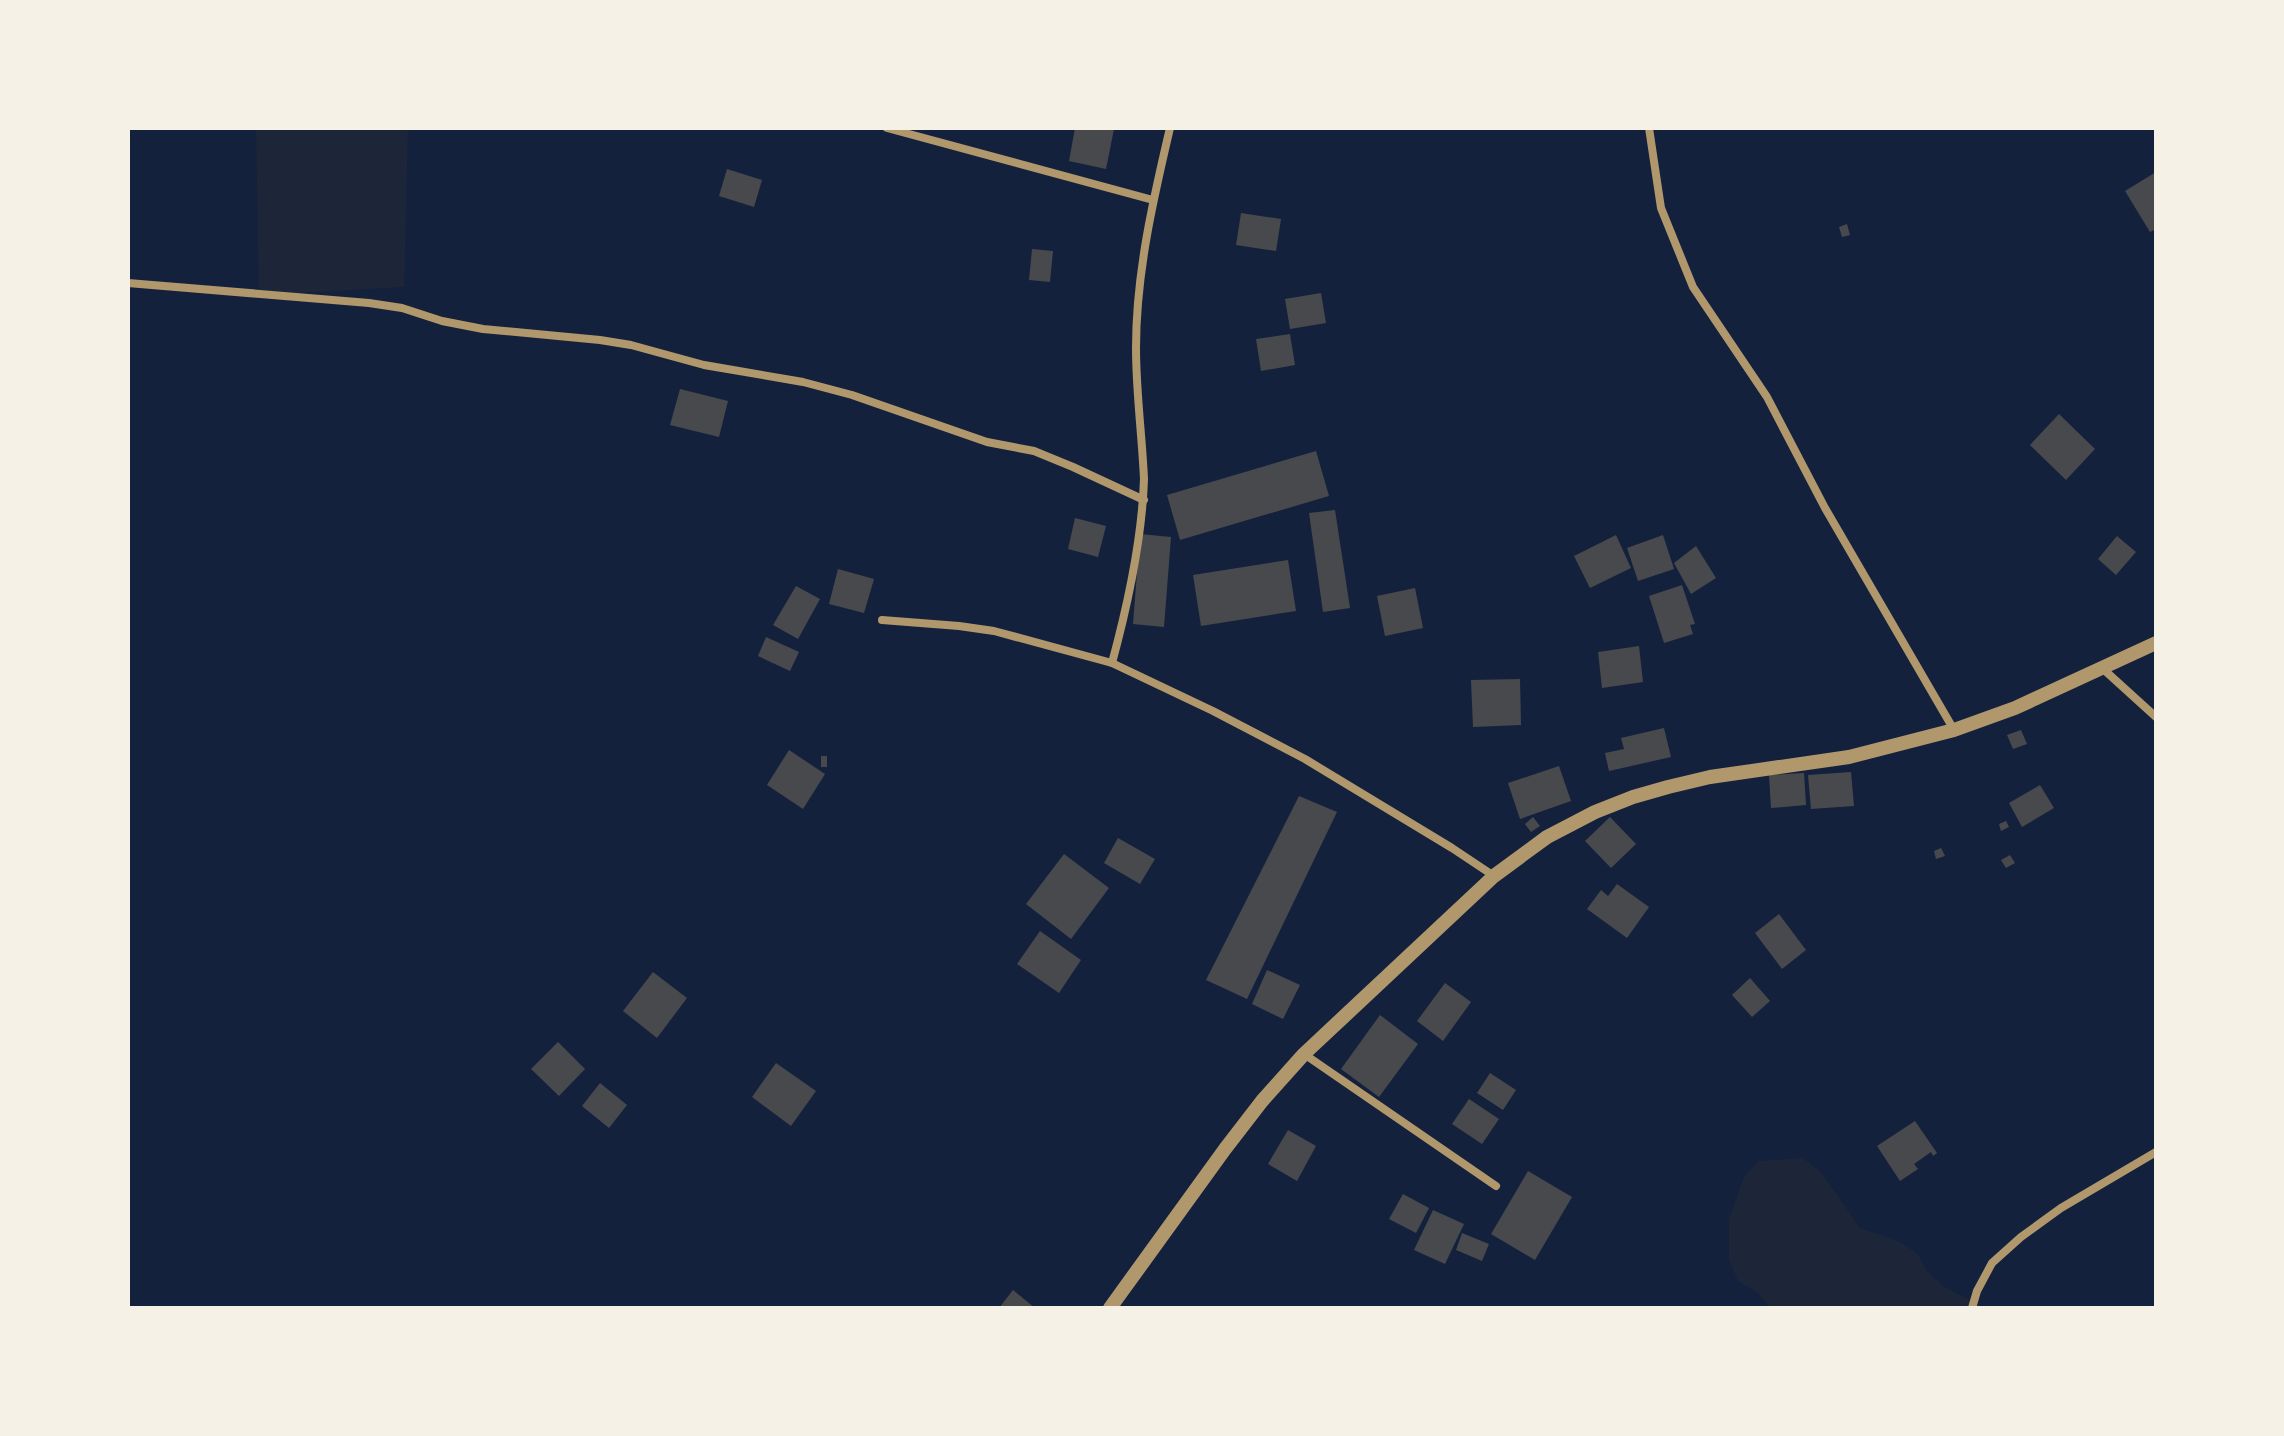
<svg xmlns="http://www.w3.org/2000/svg" width="2284" height="1436" font-family="Mulish,sans-serif">
	<style>
		.green { fill: #1d2539 }
		.building { fill: #48494c }
		.lines { fill: none; stroke-linecap: round; stroke-linejoin: round }
		.minor { stroke: #b1986c; stroke-width: 8 }
		.tertiary { stroke: #b1986c; stroke-width: 14 }
	</style>
	<rect width="100%" height="100%" fill="#14213d"/>
	<g class="green">
		<path d="M256 128H408L404 287 259 295Z"/>
		<path d="M1803 1158 1821 1172 1860 1228 1900 1242 1917 1253 1927 1271 1943 1286 1985 1308H1771L1756 1292 1738 1281 1729 1260V1219L1744 1177 1758 1161Z"/>
	</g>
	<g class="building">
		<path d="M1075 128 1114 129 1106 169 1069 161Z"/>
		<path d="M727 169 762 180 754 207 719 196Z"/>
		<path d="M2156 172V229L2150 232 2125 191Z"/>
		<path d="M1241 213 1281 219 1276 251 1236 245Z"/>
		<path d="M1847 224 1850 235 1842 237 1839 227Z"/>
		<path d="M1032 249 1053 251 1050 282 1029 280Z"/>
		<path d="M1321 293 1326 323 1290 329 1285 299Z"/>
		<path d="M1290 334 1295 365 1261 371 1256 339Z"/>
		<path d="M680 389 728 401 719 437 670 425Z"/>
		<path d="M2059 414 2095 449 2066 480 2030 445Z"/>
		<path d="M1316 451 1329 496 1180 540 1167 495Z"/>
		<path d="M1335 510 1350 608 1323 612 1309 513Z"/>
		<path d="M1075 518 1106 526 1098 557 1068 549Z"/>
		<path d="M1140 534 1171 537 1164 627 1133 624Z"/>
		<path d="M1616 535 1631 568 1590 588 1574 556Z"/>
		<path d="M1663 535 1674 569 1638 581 1627 548Z"/>
		<path d="M2117 536 2136 552 2116 575 2098 559Z"/>
		<path d="M1696 546 1716 578 1691 594 1674 563Z"/>
		<path d="M1288 560 1296 611 1201 626 1193 575Z"/>
		<path d="M838 569 874 579 864 613 829 604Z"/>
		<path d="M1682 585 1695 624 1690 625 1693 634 1664 643 1649 596Z"/>
		<path d="M796 586 820 599 798 639 773 625Z"/>
		<path d="M1415 588 1423 628 1385 636 1377 596Z"/>
		<path d="M766 637 799 652 790 671 758 656Z"/>
		<path d="M1639 646 1643 682 1602 688 1598 652Z"/>
		<path d="M1520 679 1521 725 1473 727 1471 680Z"/>
		<path d="M1664 728 1671 757 1609 771 1605 753 1624 749 1621 738Z"/>
		<path d="M2021 730 2027 744 2013 749 2007 735Z"/>
		<path d="M789 750 825 774 803 809 767 785Z"/>
		<rect x="821" y="756" width="6" height="11"/>
		<path d="M1559 766 1571 801 1520 819 1508 783Z"/>
		<path d="M1851 772 1854 806 1811 809 1808 775Z"/>
		<path d="M1804 773 1806 805 1771 808 1769 775Z"/>
		<path d="M2040 785 2054 808 2022 827 2009 803Z"/>
		<path d="M1299 796 1337 812 1247 999 1206 980Z"/>
		<path d="M1533 817 1540 826 1531 832 1525 824Z"/>
		<path d="M1610 817 1636 844 1611 868 1585 841Z"/>
		<path d="M2006 821 2009 827 2001 831 1999 824Z"/>
		<path d="M1118 838 1155 859 1140 884 1104 863Z"/>
		<path d="M1941 848 1945 856 1936 859 1934 851Z"/>
		<path d="M1064 854 1109 888 1071 939 1026 904Z"/>
		<path d="M2010 855 2015 863 2006 868 2001 860Z"/>
		<path d="M1617 884 1649 907 1627 938 1587 909 1601 890 1608 896Z"/>
		<path d="M1779 914 1806 950 1782 969 1755 933Z"/>
		<path d="M1040 931 1081 960 1059 993 1017 964Z"/>
		<path d="M1267 970 1300 985 1283 1019 1252 1004Z"/>
		<path d="M653 972 687 998 657 1038 623 1011Z"/>
		<path d="M1750 978 1770 1001 1752 1017 1732 995Z"/>
		<path d="M1445 983 1471 1002 1443 1041 1417 1021Z"/>
		<path d="M1380 1015 1418 1044 1379 1097 1341 1069Z"/>
		<path d="M558 1042 585 1069 559 1096 531 1069Z"/>
		<path d="M776 1063 816 1091 791 1126 752 1097Z"/>
		<path d="M1490 1073 1516 1090 1503 1110 1477 1093Z"/>
		<path d="M600 1083 627 1105 609 1128 582 1106Z"/>
		<path d="M1469 1099 1499 1119 1482 1144 1452 1124Z"/>
		<path d="M1915 1121 1937 1153 1933 1156 1931 1152 1914 1164 1918 1169 1900 1181 1877 1146Z"/>
		<path d="M1288 1130 1316 1146 1297 1181 1268 1164Z"/>
		<path d="M1528 1171 1572 1197 1535 1260 1491 1234Z"/>
		<path d="M1403 1194 1429 1208 1416 1233 1389 1219Z"/>
		<path d="M1433 1210 1464 1224 1445 1264 1414 1250Z"/>
		<path d="M1462 1233 1489 1244 1482 1261 1456 1250Z"/>
		<path d="M1013 1290 1035 1308H999Z"/>
	</g>
	<g class="lines">
		<g class="minor">
			<path d="M887 128 1153 200"/>
			<path d="M1649 128 1661 208 1693 287 1767 397 1825 508 1954 730"/>
			<path d="M128 283 369 303 402 308 442 321 483 329 600 340 631 345 704 365 803 382 852 395 987 442 1034 451 1073 467 1144 500"/>
			<path d="M882 620 959 626 994 631 1112 663 1213 711 1305 759 1452 848 1494 876"/>
			<path d="M1112 663C1128 604 1142 540 1144 479 1142 435 1136 392 1136 348 1136 274 1153 200 1170 128"/>
			<path d="M2102 668 2156 717"/>
			<path d="M1304 1054 1496 1186"/>
			<path d="M1972 1308 1977 1291 1992 1263 2021 1237 2061 1208 2156 1152"/>
		</g>
		<path class="tertiary" d="M1110 1308 1225 1149 1262 1101 1304 1054 1494 876 1547 837 1595 812 1633 797 1668 787 1710 777 1849 757 1954 730 2015 708 2156 643"/>
	</g>
	<rect width="2284" height="1436" fill="none" stroke="#f6f1e7" stroke-width="260"/>
</svg>
